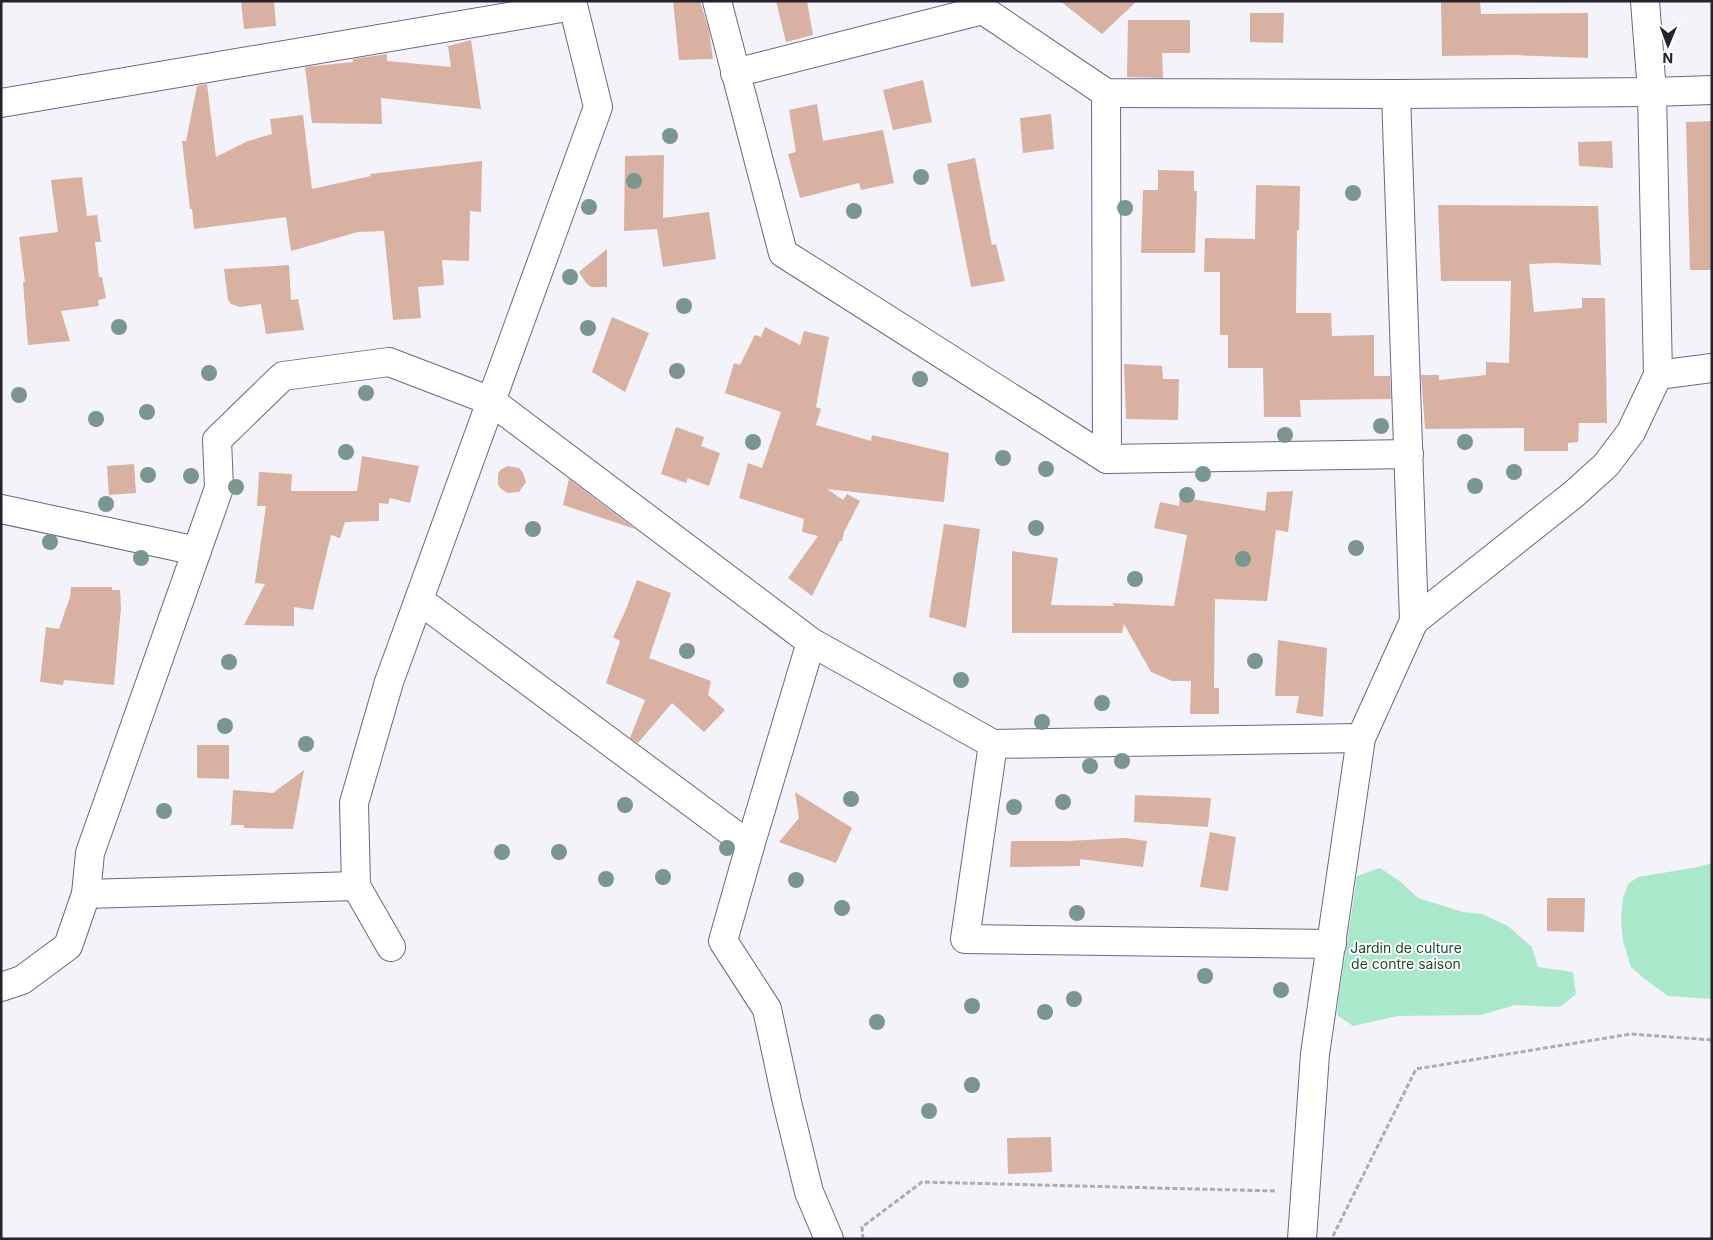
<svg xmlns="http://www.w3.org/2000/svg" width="1713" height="1240" font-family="Inter,sans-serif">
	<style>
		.green { fill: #aae8cb }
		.building { fill: #d8b1a3 }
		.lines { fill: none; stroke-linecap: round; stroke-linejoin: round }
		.minor-casing { stroke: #6e6584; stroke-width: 30 }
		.path { stroke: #adabb4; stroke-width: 3; stroke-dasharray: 5 2.5; stroke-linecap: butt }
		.minor { stroke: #fff; stroke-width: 28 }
		.tree { fill: #7a968e }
		.labels { text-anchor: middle; stroke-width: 4; stroke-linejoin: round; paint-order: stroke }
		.park-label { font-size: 14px; fill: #164a36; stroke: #fff }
	</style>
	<rect width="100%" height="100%" fill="#f5f3fa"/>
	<g class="green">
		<path d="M1712 863V999L1668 996 1646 980 1631 967 1623 941 1621 919 1623 898 1628 884 1638 877 1698 867Z"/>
		<path d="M1380 868 1401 882 1418 898 1463 912 1482 914 1508 926 1532 947 1538 967 1573 972 1576 994 1560 1007 1515 1005 1481 1015 1398 1016 1353 1026 1337 1015 1339 996 1357 876Z"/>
	</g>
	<g class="building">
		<path d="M241 1H274L276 26 244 29Z"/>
		<path d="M673 1H700L709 30 713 59 679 60Z"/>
		<path d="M776 1H807L813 35 786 42Z"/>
		<path d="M1060 1H1137L1102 34Z"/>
		<path d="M1441 1H1480L1481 14 1588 13V58L1514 55 1442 56Z"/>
		<path d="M1250 13H1284L1283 43 1250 42Z"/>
		<path d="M1128 20H1190V53H1162L1163 78 1127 77Z"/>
		<path d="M471 40 481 109 381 98 382 124 312 123 305 67 353 62V59L387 54V61L451 67 448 46Z"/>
		<path d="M923 80 932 122 893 130 883 90Z"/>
		<path d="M207 84 216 157 248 141 272 134 270 119 303 115 312 189 371 176 370 174 482 161 481 212 470 211 469 261 442 260 444 285 418 287 421 318 393 320 384 231 358 232 291 251 286 217 194 229 192 209H190L182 141H186L197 86Z"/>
		<path d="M817 104 823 141 883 130 894 183 861 190 859 183 800 198 788 154 796 152 789 110Z"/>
		<path d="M1051 114 1054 149 1023 153 1020 118Z"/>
		<path d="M1712 121 1711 270H1690L1686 122Z"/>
		<path d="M1612 141 1613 168 1579 166 1578 142Z"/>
		<path d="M664 155 663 218 709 212 716 259 663 267 657 229 624 231 625 156Z"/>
		<path d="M975 158 992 245 996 244 1005 281 971 287 947 164Z"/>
		<path d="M1158 170 1194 171V191H1197L1195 253H1141L1143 190H1158Z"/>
		<path d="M82 177 87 216 97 215 101 242H95L99 277H102L106 298 98 300 99 306 61 311 70 341 28 345 23 282H25L19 237 58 232 51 180Z"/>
		<path d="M1256 185 1300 186 1299 230H1297L1296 313H1331L1332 336 1374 335V376H1390L1391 399 1300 400 1301 417H1264L1263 368H1228V335H1220V272H1204L1205 238 1255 239Z"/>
		<path d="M1438 205 1598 206 1601 265 1556 263 1529 264 1534 312 1582 308V298H1605L1607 423H1579L1578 442 1568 443V451H1524V428L1425 429 1421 375H1439V380L1486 375V362L1509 363 1511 281H1441Z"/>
		<path d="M607 249V287H591L586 283 579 272Z"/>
		<path d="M289 265 291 300 298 299 304 330 266 334 261 304 240 307 231 304 228 300 224 269Z"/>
		<path d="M612 317 649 333 625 392 592 372Z"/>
		<path d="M765 327 800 345 804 331 829 337 816 407 821 409 816 425 871 441 872 435 949 453 944 502 827 489 843 500 847 494 860 501 844 532 842 541H840L812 596 788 578 818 536 802 532 804 519 739 498 748 463 762 468 781 412 725 393 734 363 740 365 755 335 761 337Z"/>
		<path d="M1124 364 1162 366 1163 379H1179L1178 420 1126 419Z"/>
		<path d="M676 427 704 437 701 446 720 453 709 486 688 478 686 483 661 474Z"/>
		<path d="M362 456 419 466 410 503 390 498 388 504 379 503V521L345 522 340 538 331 535 313 610 294 607V626L244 625 265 584 255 583 266 506H257L259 472 292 474 291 491H357Z"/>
		<path d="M134 464 136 493 109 495 107 466Z"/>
		<path d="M508 466 519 468 523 473 526 482 519 492 507 493 500 488 498 484V474L500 470Z"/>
		<path d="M569 479 635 529 563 505Z"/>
		<path d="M1293 491 1288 532 1276 530 1267 601 1215 599 1214 688H1219V714H1190L1191 681H1172L1151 672 1124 624 1122 633H1012V551L1058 558 1051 605 1114 606 1112 603 1174 606 1187 535 1154 528 1160 502 1179 506 1180 497 1265 511 1267 492Z"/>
		<path d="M944 524 980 529 966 628 929 617Z"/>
		<path d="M637 580 671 593 649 658 711 681 708 695 725 710 704 732 672 703 638 743 630 738 645 700 606 683 620 641 613 637 625 612Z"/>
		<path d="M71 587H112V590H120L121 608 114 685 64 680 63 685 40 682 46 627 59 629 70 597Z"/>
		<path d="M1278 640 1327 648 1323 717 1296 713 1299 696H1275Z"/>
		<path d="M197 745H229V779L197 778Z"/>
		<path d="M304 770 293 829 244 828V825H231L233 790 273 793Z"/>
		<path d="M795 792 852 828 836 863 779 842 799 818Z"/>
		<path d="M1135 795 1211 798 1208 827 1134 822Z"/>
		<path d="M1210 832 1236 837 1228 891 1200 887Z"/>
		<path d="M1125 838 1147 841 1143 867 1080 859V866L1010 867 1011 841H1067Z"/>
		<path d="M1547 898H1585L1584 932 1547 931Z"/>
		<path d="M1051 1137 1052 1172 1008 1174 1007 1138Z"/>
	</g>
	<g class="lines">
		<g class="minor-casing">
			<g id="minor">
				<path d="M717 1 783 253 1107 459 1409 454"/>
				<path d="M981 1 983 10 1106 93 1396 94 1652 92 1712 90"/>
				<path d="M735 73 983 10"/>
				<path d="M1106 93 1107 459"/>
				<path d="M1396 94 1414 621"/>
				<path d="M1 103 573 6"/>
				<path d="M1658 375 1712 368"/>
				<path d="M1 509 197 551"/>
				<path d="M419 600 750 846 811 642"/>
				<path d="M993 744 1361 738"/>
				<path d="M750 846 723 941 767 1009 787 1102 809 1192 829 1239"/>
				<path d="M86 894 356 886"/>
				<path d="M391 947 356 886 354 803 389 682 598 107 572 1"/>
				<path d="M1 987 22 980 68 946 86 894 90 853 219 488 217 440 283 376 389 362 491 401 811 642 993 744 965 939 1332 944"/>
				<path d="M1302 1239 1315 1054 1361 738 1414 621 1574 494 1606 465 1631 432 1658 375 1652 92 1645 1"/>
			</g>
		</g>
		<g class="path">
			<path d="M1333 1236 1416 1069 1631 1034 1712 1040"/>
			<path d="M863 1239 862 1227 922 1182 1275 1191"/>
		</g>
		<use href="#minor" class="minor"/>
	</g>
	<g class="tree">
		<circle cx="670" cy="136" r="8"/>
		<circle cx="921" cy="177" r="8"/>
		<circle cx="634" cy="181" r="8"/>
		<circle cx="1353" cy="193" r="8"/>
		<circle cx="589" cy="207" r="8"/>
		<circle cx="1125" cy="208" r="8"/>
		<circle cx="854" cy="211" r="8"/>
		<circle cx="570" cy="277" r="8"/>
		<circle cx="684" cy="306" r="8"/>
		<circle cx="119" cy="327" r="8"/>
		<circle cx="588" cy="328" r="8"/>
		<circle cx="677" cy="371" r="8"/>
		<circle cx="209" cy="373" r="8"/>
		<circle cx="920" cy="379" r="8"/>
		<circle cx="366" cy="393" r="8"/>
		<circle cx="19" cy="395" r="8"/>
		<circle cx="147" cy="412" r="8"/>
		<circle cx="96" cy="419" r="8"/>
		<circle cx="1381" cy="426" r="8"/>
		<circle cx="1285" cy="435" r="8"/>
		<circle cx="753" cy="442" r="8"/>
		<circle cx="1465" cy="442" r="8"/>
		<circle cx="346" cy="452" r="8"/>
		<circle cx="1003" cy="458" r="8"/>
		<circle cx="1046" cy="469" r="8"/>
		<circle cx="1514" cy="472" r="8"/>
		<circle cx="1203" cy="474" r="8"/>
		<circle cx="148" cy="475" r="8"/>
		<circle cx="191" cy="476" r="8"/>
		<circle cx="1475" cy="486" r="8"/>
		<circle cx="236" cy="487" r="8"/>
		<circle cx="1187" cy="495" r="8"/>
		<circle cx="106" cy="504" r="8"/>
		<circle cx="1036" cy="528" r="8"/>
		<circle cx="533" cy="529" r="8"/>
		<circle cx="50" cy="542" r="8"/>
		<circle cx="1356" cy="548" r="8"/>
		<circle cx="141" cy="558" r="8"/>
		<circle cx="1243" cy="559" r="8"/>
		<circle cx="1135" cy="579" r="8"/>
		<circle cx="687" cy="651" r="8"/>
		<circle cx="1255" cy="661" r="8"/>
		<circle cx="229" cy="662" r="8"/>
		<circle cx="961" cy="680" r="8"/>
		<circle cx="1102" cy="703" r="8"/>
		<circle cx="1042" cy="722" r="8"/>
		<circle cx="225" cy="726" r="8"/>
		<circle cx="306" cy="744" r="8"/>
		<circle cx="1122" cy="761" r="8"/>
		<circle cx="1090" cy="766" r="8"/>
		<circle cx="851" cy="799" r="8"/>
		<circle cx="1063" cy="802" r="8"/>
		<circle cx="625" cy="805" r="8"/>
		<circle cx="1014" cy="807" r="8"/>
		<circle cx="164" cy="811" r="8"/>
		<circle cx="727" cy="848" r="8"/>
		<circle cx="502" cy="852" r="8"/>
		<circle cx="559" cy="852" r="8"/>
		<circle cx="663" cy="877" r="8"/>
		<circle cx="606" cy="879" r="8"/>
		<circle cx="796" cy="880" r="8"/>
		<circle cx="842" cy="908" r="8"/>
		<circle cx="1077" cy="913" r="8"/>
		<circle cx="1205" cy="976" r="8"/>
		<circle cx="1281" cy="990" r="8"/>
		<circle cx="1074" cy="999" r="8"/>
		<circle cx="972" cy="1006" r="8"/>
		<circle cx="1045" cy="1012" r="8"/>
		<circle cx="877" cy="1022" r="8"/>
		<circle cx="972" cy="1085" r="8"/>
		<circle cx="929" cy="1111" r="8"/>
	</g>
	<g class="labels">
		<g class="park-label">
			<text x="1406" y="953">Jardin de culture<tspan x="1406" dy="16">de contre saison</tspan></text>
		</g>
	</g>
	<rect width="1713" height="1240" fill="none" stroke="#25212e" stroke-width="5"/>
	<g transform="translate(1668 45) rotate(181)" stroke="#ffffff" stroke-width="4" paint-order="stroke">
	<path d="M0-4L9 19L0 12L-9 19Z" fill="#25212e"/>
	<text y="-8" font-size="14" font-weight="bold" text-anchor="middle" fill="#25212e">N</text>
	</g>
</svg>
